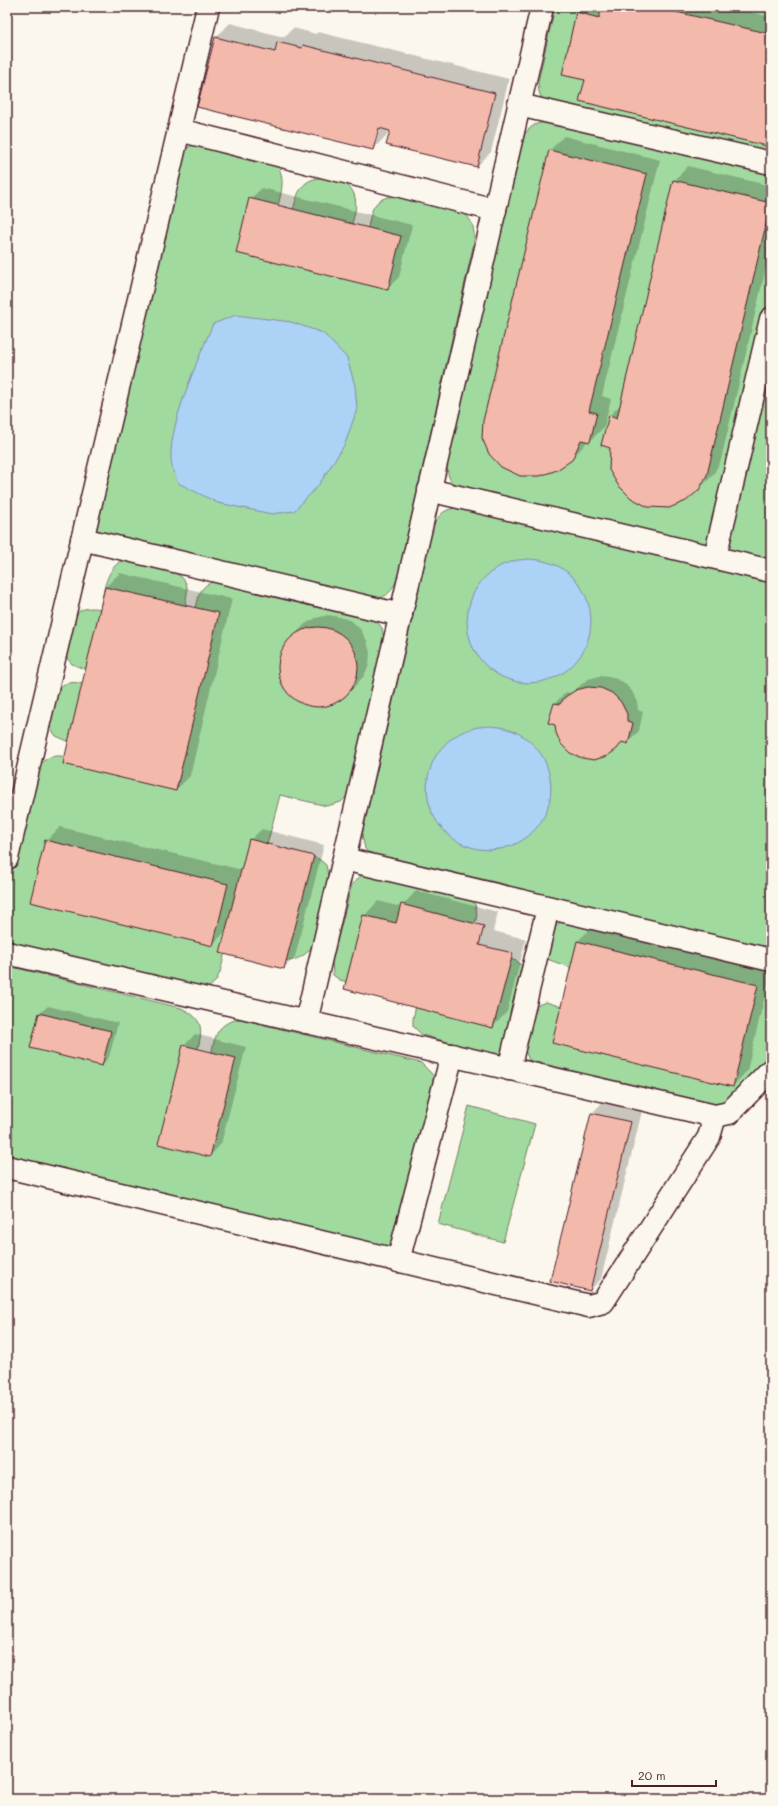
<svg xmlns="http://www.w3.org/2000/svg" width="778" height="1806" font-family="Mali,sans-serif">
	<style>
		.green { fill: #a1da9f; stroke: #767c65 }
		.water { fill: #acd3f6; stroke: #858ba5 }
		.shadow { fill: #0003 }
		.building { fill: #f3baab; stroke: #4a1f2b }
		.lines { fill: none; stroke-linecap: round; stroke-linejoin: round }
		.minor-casing { stroke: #4a1f2b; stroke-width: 25 }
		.minor { stroke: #fbf7ec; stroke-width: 22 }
	</style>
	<rect width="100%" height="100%" fill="#fbf7ec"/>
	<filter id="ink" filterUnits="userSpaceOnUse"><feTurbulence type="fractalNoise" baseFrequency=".025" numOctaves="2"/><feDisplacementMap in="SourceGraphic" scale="8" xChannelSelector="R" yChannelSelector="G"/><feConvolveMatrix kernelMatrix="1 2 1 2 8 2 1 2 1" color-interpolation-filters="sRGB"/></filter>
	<g filter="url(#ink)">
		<g class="green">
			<path d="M555 7H771V157L543 102 539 92 538 82Z"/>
			<path d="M551 122 771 172V290L714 534 708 543 698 547 458 490C450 483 448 477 447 466L524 135C533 123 538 123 551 122Z"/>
			<path d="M201 145 277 164C286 180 281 193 277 210L292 214C295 204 297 190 306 183 319 173 347 177 354 194 358 205 354 217 351 227L367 232C369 224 370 212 375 205 388 187 425 202 442 207 448 208 460 209 465 214 475 223 475 235 473 247L397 580C389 595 386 598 369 601L98 532 93 523 183 151 190 146Z"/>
			<path d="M771 353V563C751 558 735 560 726 539Z"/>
			<path d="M457 508 771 582V953L374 859 365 849 362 835 434 523C441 513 445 509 457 508Z"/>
			<path d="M122 560C139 564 184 566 187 587 188 594 185 603 184 609L194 611C199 594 199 586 217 580L375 619 382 628 384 639 351 792 341 802 327 806 280 795 267 845 319 859 326 865 328 876 313 945C307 954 301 958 290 961L226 947C222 962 221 986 203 989L20 946 7 938V888L38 767C46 757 53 754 67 757L70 742 56 736 49 726C53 702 51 676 84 684L87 670 72 664 66 657C70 633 67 602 100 609 104 591 105 571 122 560Z"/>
			<path d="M362 875H372L467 897 475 904 477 915 470 949 517 961 522 966 524 979 505 1050 498 1054 488 1053 422 1035 413 1026V1019L417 1001 340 980 333 975 332 961 352 884Z"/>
			<path d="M568 921 771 966V1060L721 1107 537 1064 529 1060 523 1046 532 1010 538 1005 546 1002 562 1007 572 968 547 959 545 953 553 928 561 922Z"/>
			<path d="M8 966 181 1008C204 1019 203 1029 197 1052L211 1056C215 1035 217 1023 240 1019L421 1063 435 1077 392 1244 387 1247 7 1161Z"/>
			<path d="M469 1106 535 1124 503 1242 438 1224Z"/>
		</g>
		<g class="water">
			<path d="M236 315 291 322 323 333 347 358 355 386 357 409 345 444 318 486 294 511 272 514 218 503 178 483C176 478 173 472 172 466 164 434 200 355 213 324Z"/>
			<circle cx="529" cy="621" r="62"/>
			<circle cx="489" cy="788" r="62"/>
		</g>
		<g class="shadow">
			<path d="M583 7H729L771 17V146L586 79 577 13Z"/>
			<path d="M230 23 284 37 293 28 316 34 318 32 509 79 491 152 477 166 389 130 387 135 373 149 215 38Z"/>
			<path d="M564 136 660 160 602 396 611 399 604 427 590 441H588L571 460 550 150Z"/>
			<path d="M688 166 771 186V246L721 460 713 475 699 489 609 416 621 404 674 181Z"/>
			<path d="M262 188 412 225 399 277 387 289 250 199Z"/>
			<path d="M120 573 232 599 190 776 176 790 105 587Z"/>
			<path d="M328 615 340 617 352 621 361 630 367 641 370 653 369 665 364 676 344 698 333 704 321 706 308 705 297 700 287 692 281 681 278 669 280 657 285 645 305 624 316 618Z"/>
			<path d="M600 676 612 677 623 682 632 691 637 702 638 710 643 712 639 731 627 742 623 741 616 748 555 703 566 692 571 693 588 679Z"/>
			<path d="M60 827 243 870 250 840 262 829 324 845 295 957 284 968 227 930 213 944 46 841Z"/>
			<path d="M416 891 498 912 493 931 526 939 507 1012 493 1027 364 916 378 901 401 907Z"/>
			<path d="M592 927 771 970 747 1071 733 1086 554 1042 578 941Z"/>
			<path d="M48 1006 118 1023 109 1057 102 1065 40 1013Z"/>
			<path d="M195 1034 246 1047 221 1144 210 1156 184 1046Z"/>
			<path d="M603 1102 642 1111 601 1279 590 1290 551 1281 592 1113Z"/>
		</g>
		<g class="building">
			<path d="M602 7H655L771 34V147L579 101 585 80 562 75 576 12 599 18Z"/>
			<path d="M215 37 275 52 277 42 302 48 303 45 495 93 477 167 386 145 390 131 379 128 373 150 197 107Z"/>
			<path d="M549 150 647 174 589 411 597 413 590 442 581 440 572 460 557 470 540 476H520L501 467 489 454 482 438 483 421Z"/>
			<path d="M673 180 771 203 707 475 699 490 686 501 669 508 648 507 631 498 618 485 609 470 610 448 601 445 609 415 617 418Z"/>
			<path d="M249 198 401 236 388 290 236 253Z"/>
			<path d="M105 587 219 613 176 791 63 764Z"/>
			<circle cx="318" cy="667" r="40"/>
			<path d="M588 687 601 688 612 693 621 702 627 714V721L633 723 628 744 622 742 617 749 607 756 594 760 582 758 570 753 561 744 556 733 555 725 548 723 554 703 560 704 565 697 576 690Z"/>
			<path d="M249 839 314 856 284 969 220 953Z"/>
			<path d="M45 840 228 884 213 946 30 902Z"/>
			<path d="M401 904 484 926 479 945 513 953 493 1028 344 989 363 915 396 923Z"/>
			<path d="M577 941 758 985 733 1087 552 1043Z"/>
			<path d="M39 1013 111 1031 102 1066 30 1048Z"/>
			<path d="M183 1045 236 1058 210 1157 158 1144Z"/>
			<path d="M591 1113 631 1122 590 1291 550 1281Z"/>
		</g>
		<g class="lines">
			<g class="minor-casing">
				<g id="minor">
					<path d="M519 105 771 163"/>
					<path d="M179 130 495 210"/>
					<path d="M429 490 771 571"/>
					<path d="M82 539 401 615"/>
					<path d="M715 557 771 319"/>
					<path d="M7 858 208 7"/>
					<path d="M344 859 771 960"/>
					<path d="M7 953 715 1116 729 1113 771 1070"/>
					<path d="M306 1022 542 7"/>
					<path d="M509 1069 548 908"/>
					<path d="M7 1167 589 1306 603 1302 709 1137 715 1116"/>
					<path d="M398 1261 452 1055"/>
				</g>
			</g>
			<use href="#minor" class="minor"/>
		</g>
	</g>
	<rect width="778" height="1806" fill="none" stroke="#fbf7ec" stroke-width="24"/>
	<rect x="12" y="12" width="754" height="1782" fill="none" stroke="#4a1f2b" stroke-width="1.5" filter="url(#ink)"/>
	<path d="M632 1780v6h84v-6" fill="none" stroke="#4a1f2b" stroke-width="2"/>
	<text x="638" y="1780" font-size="12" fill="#4a1f2b" stroke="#fbf7ec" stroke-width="3" paint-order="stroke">20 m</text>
</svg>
